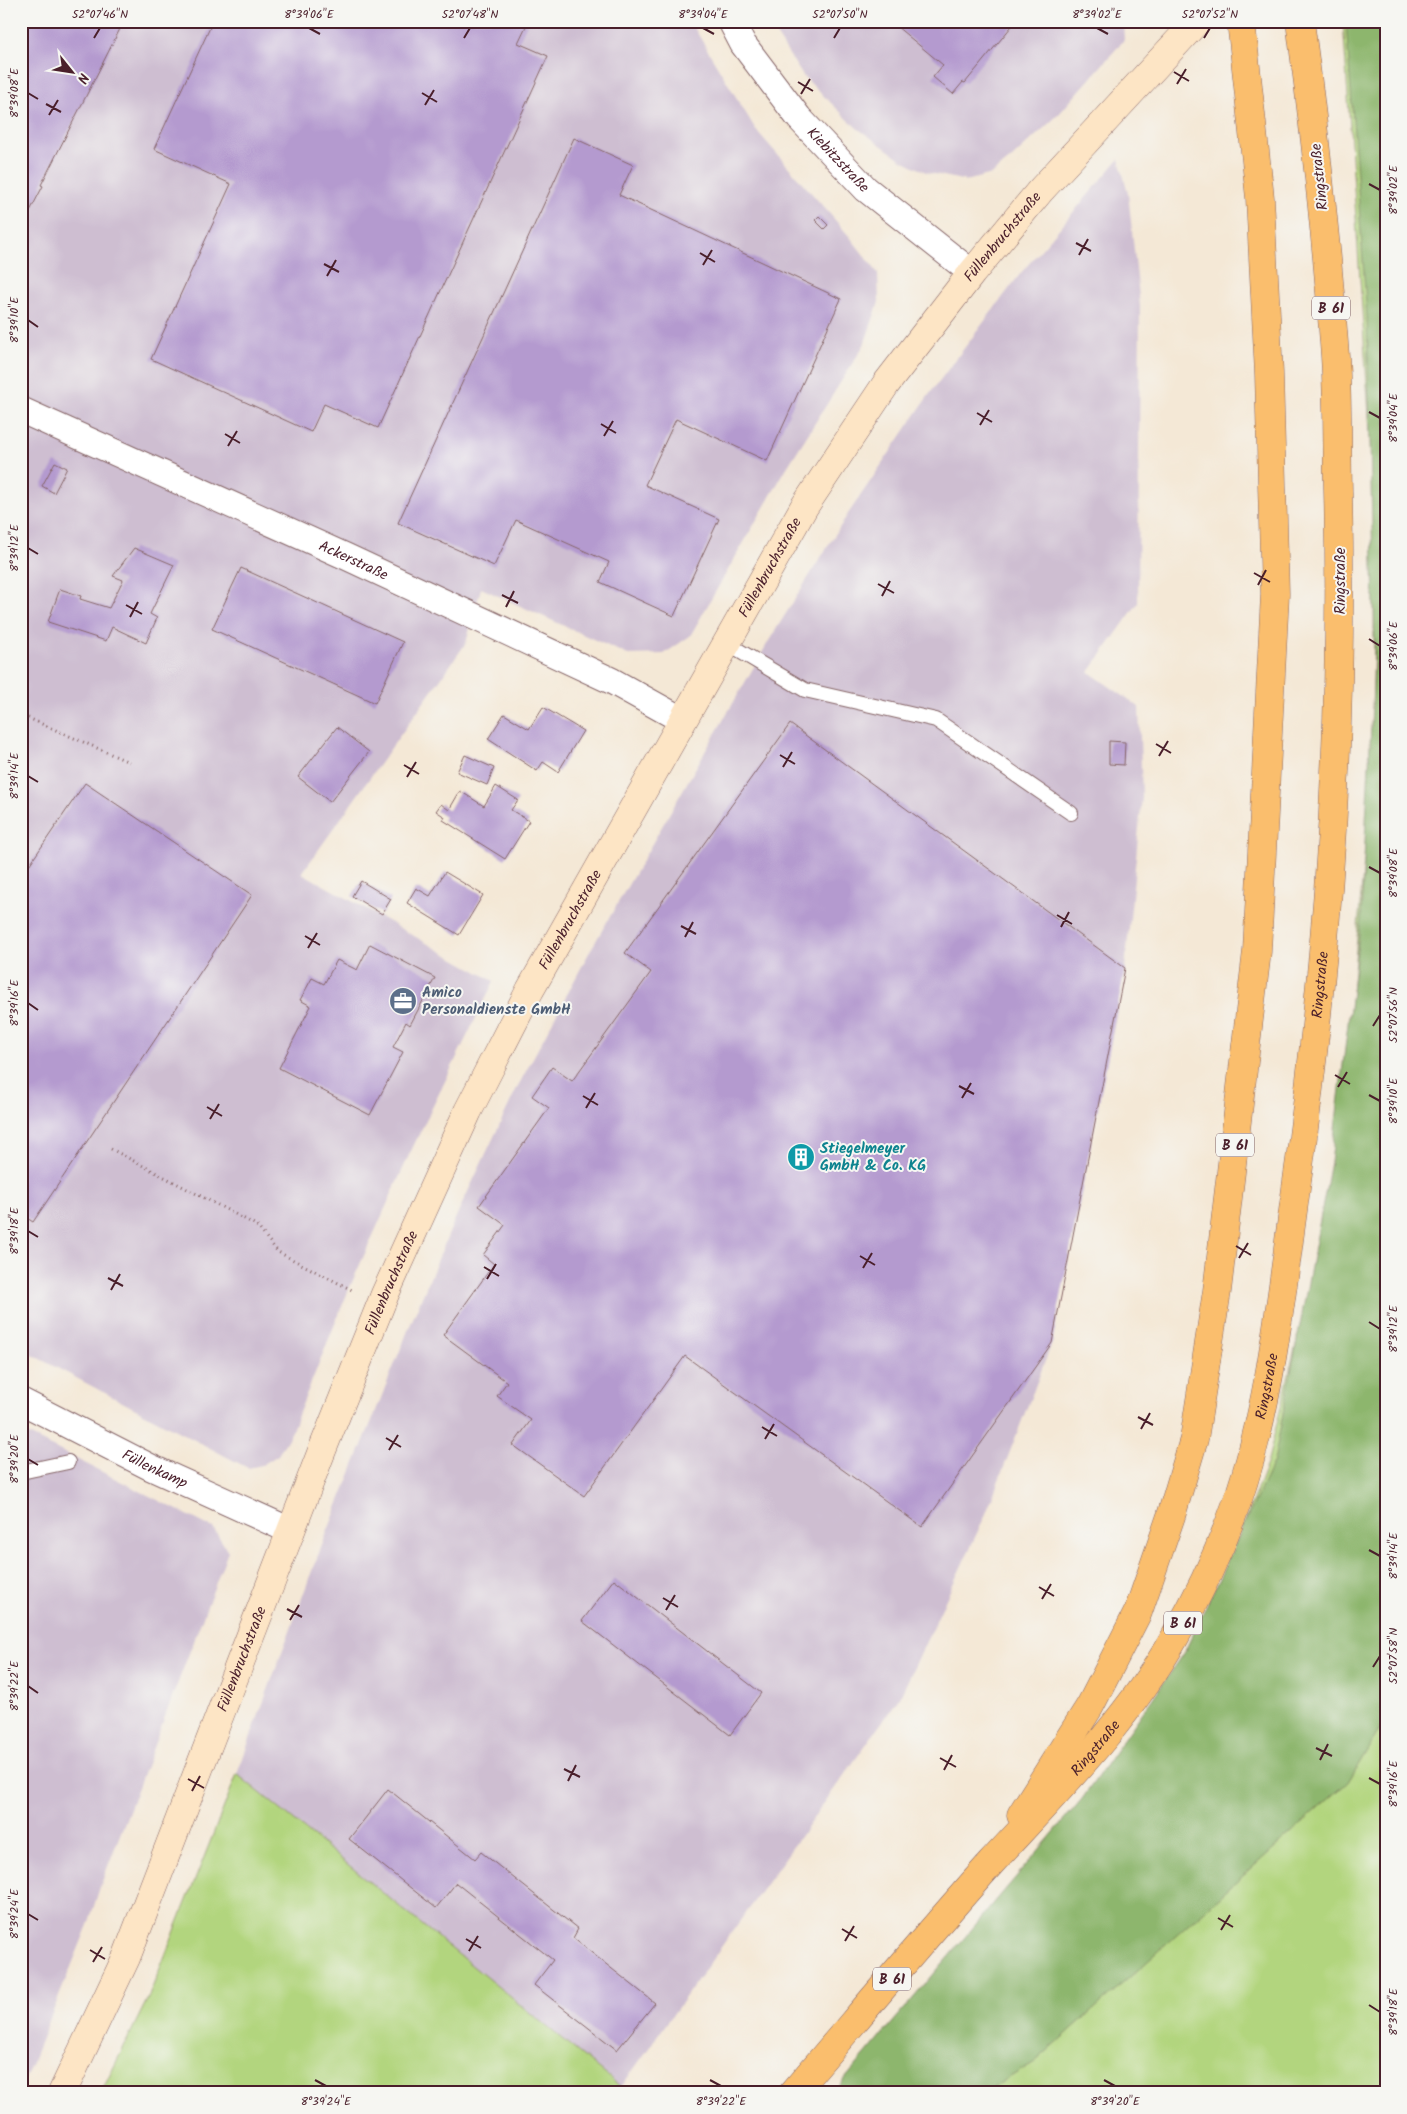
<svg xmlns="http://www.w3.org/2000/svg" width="1407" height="2114" font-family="Kalam,sans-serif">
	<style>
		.industrial { fill: #cebed1 }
		.green { fill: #b2d57e; stroke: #7e7a54 }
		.forest { fill: #8db66d; stroke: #6c6a4c }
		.building { fill: #b49acf }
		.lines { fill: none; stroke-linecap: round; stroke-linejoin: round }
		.lane-casing { stroke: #866567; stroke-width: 16 }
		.street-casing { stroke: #866567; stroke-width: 28 }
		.secondary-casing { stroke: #866567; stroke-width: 29 }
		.highway-casing { stroke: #866567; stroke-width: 29 }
		.path { stroke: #866567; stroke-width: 3; stroke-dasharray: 1 4; stroke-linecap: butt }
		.lane { stroke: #fff; stroke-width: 14 }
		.street { stroke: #fff; stroke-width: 26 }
		.secondary { stroke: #fde5c5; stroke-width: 28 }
		.highway { stroke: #fabe6d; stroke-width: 28 }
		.ticks { fill: none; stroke: #4a1f2b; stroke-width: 2 }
		.labels { text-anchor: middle; stroke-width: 4; stroke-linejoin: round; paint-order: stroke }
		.shield { fill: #f6f6f2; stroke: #7e6067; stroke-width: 1 }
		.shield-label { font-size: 14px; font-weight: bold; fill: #4a1f2b }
		.street-label { font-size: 15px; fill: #4a1f2b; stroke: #f6f6f2 }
		.service-label { font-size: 15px; font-weight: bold; fill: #4e5e75; stroke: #f6f6f2; text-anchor: start }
		.culture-label { font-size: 15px; font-weight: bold; fill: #0d838f; stroke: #f6f6f2; text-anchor: start }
		.neatline { fill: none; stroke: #4a1f2b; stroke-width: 2 }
		.ticks-label { font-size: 12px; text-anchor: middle; fill: #4a1f2b }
	</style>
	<rect width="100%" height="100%" fill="#f6f6f2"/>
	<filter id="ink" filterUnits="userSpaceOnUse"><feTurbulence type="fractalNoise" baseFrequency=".02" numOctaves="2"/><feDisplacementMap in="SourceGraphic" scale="10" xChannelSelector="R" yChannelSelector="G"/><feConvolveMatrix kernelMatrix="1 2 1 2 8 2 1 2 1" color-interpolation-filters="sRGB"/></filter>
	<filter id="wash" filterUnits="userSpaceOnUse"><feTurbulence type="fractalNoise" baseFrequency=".0096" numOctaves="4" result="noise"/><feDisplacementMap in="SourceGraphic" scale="20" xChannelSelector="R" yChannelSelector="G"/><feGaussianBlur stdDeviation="1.12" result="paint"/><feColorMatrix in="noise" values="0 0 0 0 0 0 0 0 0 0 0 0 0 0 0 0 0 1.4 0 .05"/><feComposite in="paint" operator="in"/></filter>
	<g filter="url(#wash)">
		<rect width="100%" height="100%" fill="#f4e8d6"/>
		<g class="industrial">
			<path d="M21 21H690L756 130 850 237 878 273 879 302 864 345 786 469 690 636 664 654 628 655 481 588 466 643 302 873 494 981 410 1153 349 1289 290 1435 278 1455 262 1465 248 1468 21 1349Z"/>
			<path d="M767 21H1123L1124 40 1059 114 1011 159 992 174 966 181 926 172 902 160 857 128 803 76Z"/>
			<path d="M1119 159 1128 193 1140 306 1138 603 1089 672 1139 707 1142 797 1125 968 1052 1343 985 1516 900 1697 621 2087 237 1774 313 1568 409 1328 455 1219 517 1088 589 953 770 639 848 514 931 392 1021 273Z"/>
			<path d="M21 1431 213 1528 228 1551 100 1887 88 1925 21 2090Z"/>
		</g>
		<g class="green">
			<path d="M1343 21H1386V2093H840L1089 1807 1192 1655 1267 1464 1334 1188 1371 785 1376 522Z"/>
			<path d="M237 1774 621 2087 619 2093H101L149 1996Z"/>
		</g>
		<path class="forest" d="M1346 21H1386V1719L1348 1782 1035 2062 984 2093H833L1082 1799 1183 1655 1274 1461 1331 1162 1361 918 1375 649 1367 318Z"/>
		<g id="blocks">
			<g class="building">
				<path d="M21 21H124L41 185 43 186 29 213 21 209Z"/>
				<path d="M213 21H520L527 24 518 43 548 56 378 428 324 404 311 432 151 359 231 184 154 149Z"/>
				<path d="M890 21H1016L965 83 963 82 953 94 933 77 943 65Z"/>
				<path d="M574 138 633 165 619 195 841 299 767 461 676 419 645 485 719 519 674 616 600 582 609 562 516 520 494 566 398 523Z"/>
				<path d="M819 216 828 225 824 229 815 220Z"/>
				<path d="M55 462 67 468 54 493 42 486Z"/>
				<path d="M134 548 174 565 150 614 157 618 146 643 112 627 106 641 48 622 60 589 81 596 80 599 109 608 123 580 113 576Z"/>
				<path d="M241 568 403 642 375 703 212 629Z"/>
				<path d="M543 707 583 731 558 772 543 762 537 771 488 739 504 714 529 729Z"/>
				<path d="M790 724 1125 968 1052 1343 922 1527 685 1356 584 1496 513 1445 531 1420 497 1396 507 1382 443 1335 494 1264 483 1255 505 1225 479 1206 549 1108 532 1096 552 1067 572 1081 651 972 625 953Z"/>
				<path d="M337 727 369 752 330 802 298 777Z"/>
				<path d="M1109 741 1125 742 1124 765 1109 764Z"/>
				<path d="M465 755 494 768 487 785 457 772Z"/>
				<path d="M85 783 252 895 33 1222 21 1214V877Z"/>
				<path d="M496 786 518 800 511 810 529 821 505 859 443 820 445 817 436 811 441 804 449 810 460 791 484 806Z"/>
				<path d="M445 872 483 895 459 935 407 903 416 888 430 896Z"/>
				<path d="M361 881 391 899 382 914 352 896Z"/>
				<path d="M370 944 435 978 410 1025 406 1022 393 1047 403 1052 370 1115 279 1068 311 1006 300 1000 312 978 324 984 337 960 357 970Z"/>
				<path d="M614 1579 761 1693 730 1735 582 1621Z"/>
				<path d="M388 1789 475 1859 481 1852 578 1929 573 1938 655 2003 617 2050 534 1985 553 1960 456 1883 436 1908 349 1839Z"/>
			</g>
		</g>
	</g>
	<g filter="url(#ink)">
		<use href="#blocks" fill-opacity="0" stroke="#866567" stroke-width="1"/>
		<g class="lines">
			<g class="lane-casing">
				<g id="lane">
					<path d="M726 643 805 690 936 720 1071 813"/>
					<path d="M21 1472 68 1462"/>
				</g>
			</g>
			<g class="street-casing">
				<g id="street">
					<path id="s1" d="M731 21 743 44 799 118 866 189 972 273"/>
					<path id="s2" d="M21 410 347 557 612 681 682 720"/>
					<path id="s3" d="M21 1401 150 1467 291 1531"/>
				</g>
			</g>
			<g class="secondary-casing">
				<g id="secondary">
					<path id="s4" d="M62 2093 126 1958 321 1453 385 1294 468 1111 530 990 804 507 886 384 972 273 1040 191 1197 21"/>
				</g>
			</g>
			<g class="highway-casing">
				<g id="highway">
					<path d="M1021 1815 1090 1706 1138 1612 1171 1516 1194 1439 1217 1291 1257 951 1275 594 1269 374 1260 198 1241 21"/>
					<path id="s5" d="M793 2093C859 2016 924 1938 991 1863 1057 1791 1126 1723 1175 1637 1199 1595 1220 1550 1236 1505 1270 1409 1281 1297 1295 1196 1328 963 1344 727 1338 491 1337 446 1338 401 1335 356 1327 244 1315 133 1300 21"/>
				</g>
			</g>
			<g class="path">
				<path d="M21 723 26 717 129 762"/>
				<path d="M111 1149 256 1225 278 1252 352 1290"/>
			</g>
			<use href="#lane" class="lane"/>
			<use href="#street" class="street"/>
			<use href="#secondary" class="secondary"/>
			<use href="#highway" class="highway"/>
		</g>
	</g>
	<path class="ticks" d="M309 28 320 34M703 28 714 34M1097 28 1108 34M94 38 100 28M464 38 470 28M834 38 840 28M1204 38 1210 28M1174 72 1189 81M798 82 813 91M1177 84 1186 69M28 93 38 99M422 93 437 102M801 94 810 79M46 104 61 112M425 105 434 90M49 115 58 100M1369 184 1380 190M1076 243 1091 251M700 253 715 262M1079 255 1088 239M324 264 339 272M703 265 712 250M327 276 336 260M28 320 38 327M1369 412 1380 418M977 413 992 422M601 424 616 433M980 425 989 410M225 434 240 443M604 436 613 421M228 446 237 431M28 548 38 554M1254 573 1270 582M878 584 894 593M1258 585 1266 570M502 595 518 603M882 596 890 581M126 605 142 614M506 607 514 591M130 617 138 602M1369 639 1380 646M1156 744 1171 753M780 755 795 764M1159 756 1168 741M404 765 419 774M783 767 792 752M28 776 38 782M407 777 416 762M1369 867 1380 873M1057 915 1072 924M681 926 696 934M1061 927 1069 912M305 936 320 945M685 937 693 922M308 948 317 933M28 1003 38 1010M1373 1026 1380 1015M1335 1075 1350 1084M959 1086 974 1094M1338 1087 1347 1072M1369 1095 1380 1101M583 1096 598 1105M962 1098 971 1083M207 1107 222 1116M586 1108 595 1093M210 1119 219 1104M28 1231 38 1237M1236 1246 1251 1255M860 1256 875 1265M1239 1258 1248 1243M484 1267 499 1276M863 1268 872 1253M108 1278 123 1286M487 1279 496 1264M111 1290 120 1274M1369 1322 1380 1329M1138 1417 1153 1425M762 1427 777 1436M1141 1429 1150 1413M386 1438 401 1447M765 1439 774 1424M389 1450 398 1435M28 1459 38 1465M1369 1550 1380 1556M1039 1587 1054 1596M663 1598 678 1607M1042 1599 1051 1584M287 1609 302 1617M666 1610 675 1595M290 1620 299 1605M1373 1667 1380 1656M28 1686 38 1693M1316 1748 1332 1756M940 1758 956 1767M1320 1760 1328 1744M564 1769 580 1777M944 1770 952 1755M1369 1778 1380 1784M188 1779 204 1788M568 1781 576 1765M192 1791 200 1776M28 1914 38 1920M1218 1918 1233 1927M842 1929 857 1938M1221 1930 1230 1915M466 1939 481 1948M845 1941 854 1926M90 1950 105 1959M469 1951 478 1936M93 1962 102 1947M1369 2005 1380 2012M315 2080 326 2086M710 2080 721 2086M1104 2080 1115 2086"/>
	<defs>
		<g id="office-disc" transform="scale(1.4375)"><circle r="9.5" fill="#5c6f8a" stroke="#f6f6f2"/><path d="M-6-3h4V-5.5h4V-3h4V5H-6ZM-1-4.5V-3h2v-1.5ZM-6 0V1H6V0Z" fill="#fff"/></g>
		<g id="building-disc" transform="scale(1.4375)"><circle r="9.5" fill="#0f9aa8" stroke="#f6f6f2"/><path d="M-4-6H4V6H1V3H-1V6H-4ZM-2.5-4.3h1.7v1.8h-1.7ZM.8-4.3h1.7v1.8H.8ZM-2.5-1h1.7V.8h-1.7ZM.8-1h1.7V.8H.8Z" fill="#fff"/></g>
	</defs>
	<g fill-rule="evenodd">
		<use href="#office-disc" x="403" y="1001"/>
		<use href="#building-disc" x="801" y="1157"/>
	</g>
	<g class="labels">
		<g class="shield">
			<rect x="1312" y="296.5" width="38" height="23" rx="4"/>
			<rect x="1216" y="1133.5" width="38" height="23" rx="4"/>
			<rect x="1164" y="1611.5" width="38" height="23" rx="4"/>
			<rect x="873" y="1967.5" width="38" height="23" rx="4"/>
		</g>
		<g class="shield-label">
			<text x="1331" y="313">B 61</text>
			<text x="1235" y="1150">B 61</text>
			<text x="1183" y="1628">B 61</text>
			<text x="892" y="1984">B 61</text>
		</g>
		<g class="street-label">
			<text dy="5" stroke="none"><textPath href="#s1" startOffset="176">Kiebitzstraße</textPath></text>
			<text transform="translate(1319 177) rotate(-96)" y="5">Ringstraße</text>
			<text dy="5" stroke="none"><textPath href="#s4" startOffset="2090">Füllenbruchstraße</textPath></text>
			<text dy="5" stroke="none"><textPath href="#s2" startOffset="365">Ackerstraße</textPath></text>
			<text dy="5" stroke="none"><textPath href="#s4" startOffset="1685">Füllenbruchstraße</textPath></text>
			<text transform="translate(1340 581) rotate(-90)" y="5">Ringstraße</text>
			<text dy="5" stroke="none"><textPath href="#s4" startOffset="1280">Füllenbruchstraße</textPath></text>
			<text dy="5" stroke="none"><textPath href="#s5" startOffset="1269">Ringstraße</textPath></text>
			<text dy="5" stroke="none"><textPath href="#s4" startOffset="875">Füllenbruchstraße</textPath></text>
			<text dy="5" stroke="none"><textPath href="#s5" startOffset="864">Ringstraße</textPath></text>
			<text dy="5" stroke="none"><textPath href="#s3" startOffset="150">Füllenkamp</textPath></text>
			<text dy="5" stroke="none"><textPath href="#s4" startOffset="470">Füllenbruchstraße</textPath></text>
			<text dy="5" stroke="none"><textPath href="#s5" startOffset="459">Ringstraße</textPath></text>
		</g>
		<g class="service-label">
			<text x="422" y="997">Amico<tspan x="422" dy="17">Personaldienste GmbH</tspan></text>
		</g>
		<g class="culture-label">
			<text x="820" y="1153">Stiegelmeyer<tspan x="820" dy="17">GmbH &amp; Co. KG</tspan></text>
		</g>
	</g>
	<rect width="1407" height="2114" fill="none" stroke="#f6f6f2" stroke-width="55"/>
	<g transform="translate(72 72) rotate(120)" stroke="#f6f6f2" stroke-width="4" paint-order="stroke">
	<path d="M0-4L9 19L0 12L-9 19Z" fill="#4a1f2b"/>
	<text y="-8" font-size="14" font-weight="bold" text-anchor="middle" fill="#4a1f2b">N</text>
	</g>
	<rect x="28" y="28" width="1352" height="2058" class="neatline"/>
	<g class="ticks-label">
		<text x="100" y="18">52°07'46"N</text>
		<text x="309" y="18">8°39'06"E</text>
		<text x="470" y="18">52°07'48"N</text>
		<text x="703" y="18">8°39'04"E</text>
		<text x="840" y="18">52°07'50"N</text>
		<text x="1097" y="18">8°39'02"E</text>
		<text x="1210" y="18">52°07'52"N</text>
		<text transform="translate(14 93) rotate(-90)" y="4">8°39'08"E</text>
		<text transform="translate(1393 190) rotate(-90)" y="4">8°39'02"E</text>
		<text transform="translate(14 320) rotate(-90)" y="4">8°39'10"E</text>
		<text transform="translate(1393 418) rotate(-90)" y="4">8°39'04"E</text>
		<text transform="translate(14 548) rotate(-90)" y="4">8°39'12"E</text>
		<text transform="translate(1393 646) rotate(-90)" y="4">8°39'06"E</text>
		<text transform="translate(14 776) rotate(-90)" y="4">8°39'14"E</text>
		<text transform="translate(1393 873) rotate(-90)" y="4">8°39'08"E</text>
		<text transform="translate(14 1003) rotate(-90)" y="4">8°39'16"E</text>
		<text transform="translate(1393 1015) rotate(-90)" y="4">52°07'56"N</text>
		<text transform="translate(1393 1101) rotate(-90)" y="4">8°39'10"E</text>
		<text transform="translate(14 1231) rotate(-90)" y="4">8°39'18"E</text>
		<text transform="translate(1393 1329) rotate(-90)" y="4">8°39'12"E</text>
		<text transform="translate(14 1459) rotate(-90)" y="4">8°39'20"E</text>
		<text transform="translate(1393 1556) rotate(-90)" y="4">8°39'14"E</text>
		<text transform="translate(1393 1656) rotate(-90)" y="4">52°07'58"N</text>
		<text transform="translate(14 1686) rotate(-90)" y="4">8°39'22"E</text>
		<text transform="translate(1393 1784) rotate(-90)" y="4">8°39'16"E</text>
		<text transform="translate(14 1914) rotate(-90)" y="4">8°39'24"E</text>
		<text transform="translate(1393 2012) rotate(-90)" y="4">8°39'18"E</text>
		<text x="326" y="2105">8°39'24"E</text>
		<text x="721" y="2105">8°39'22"E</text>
		<text x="1115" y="2105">8°39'20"E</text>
	</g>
</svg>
